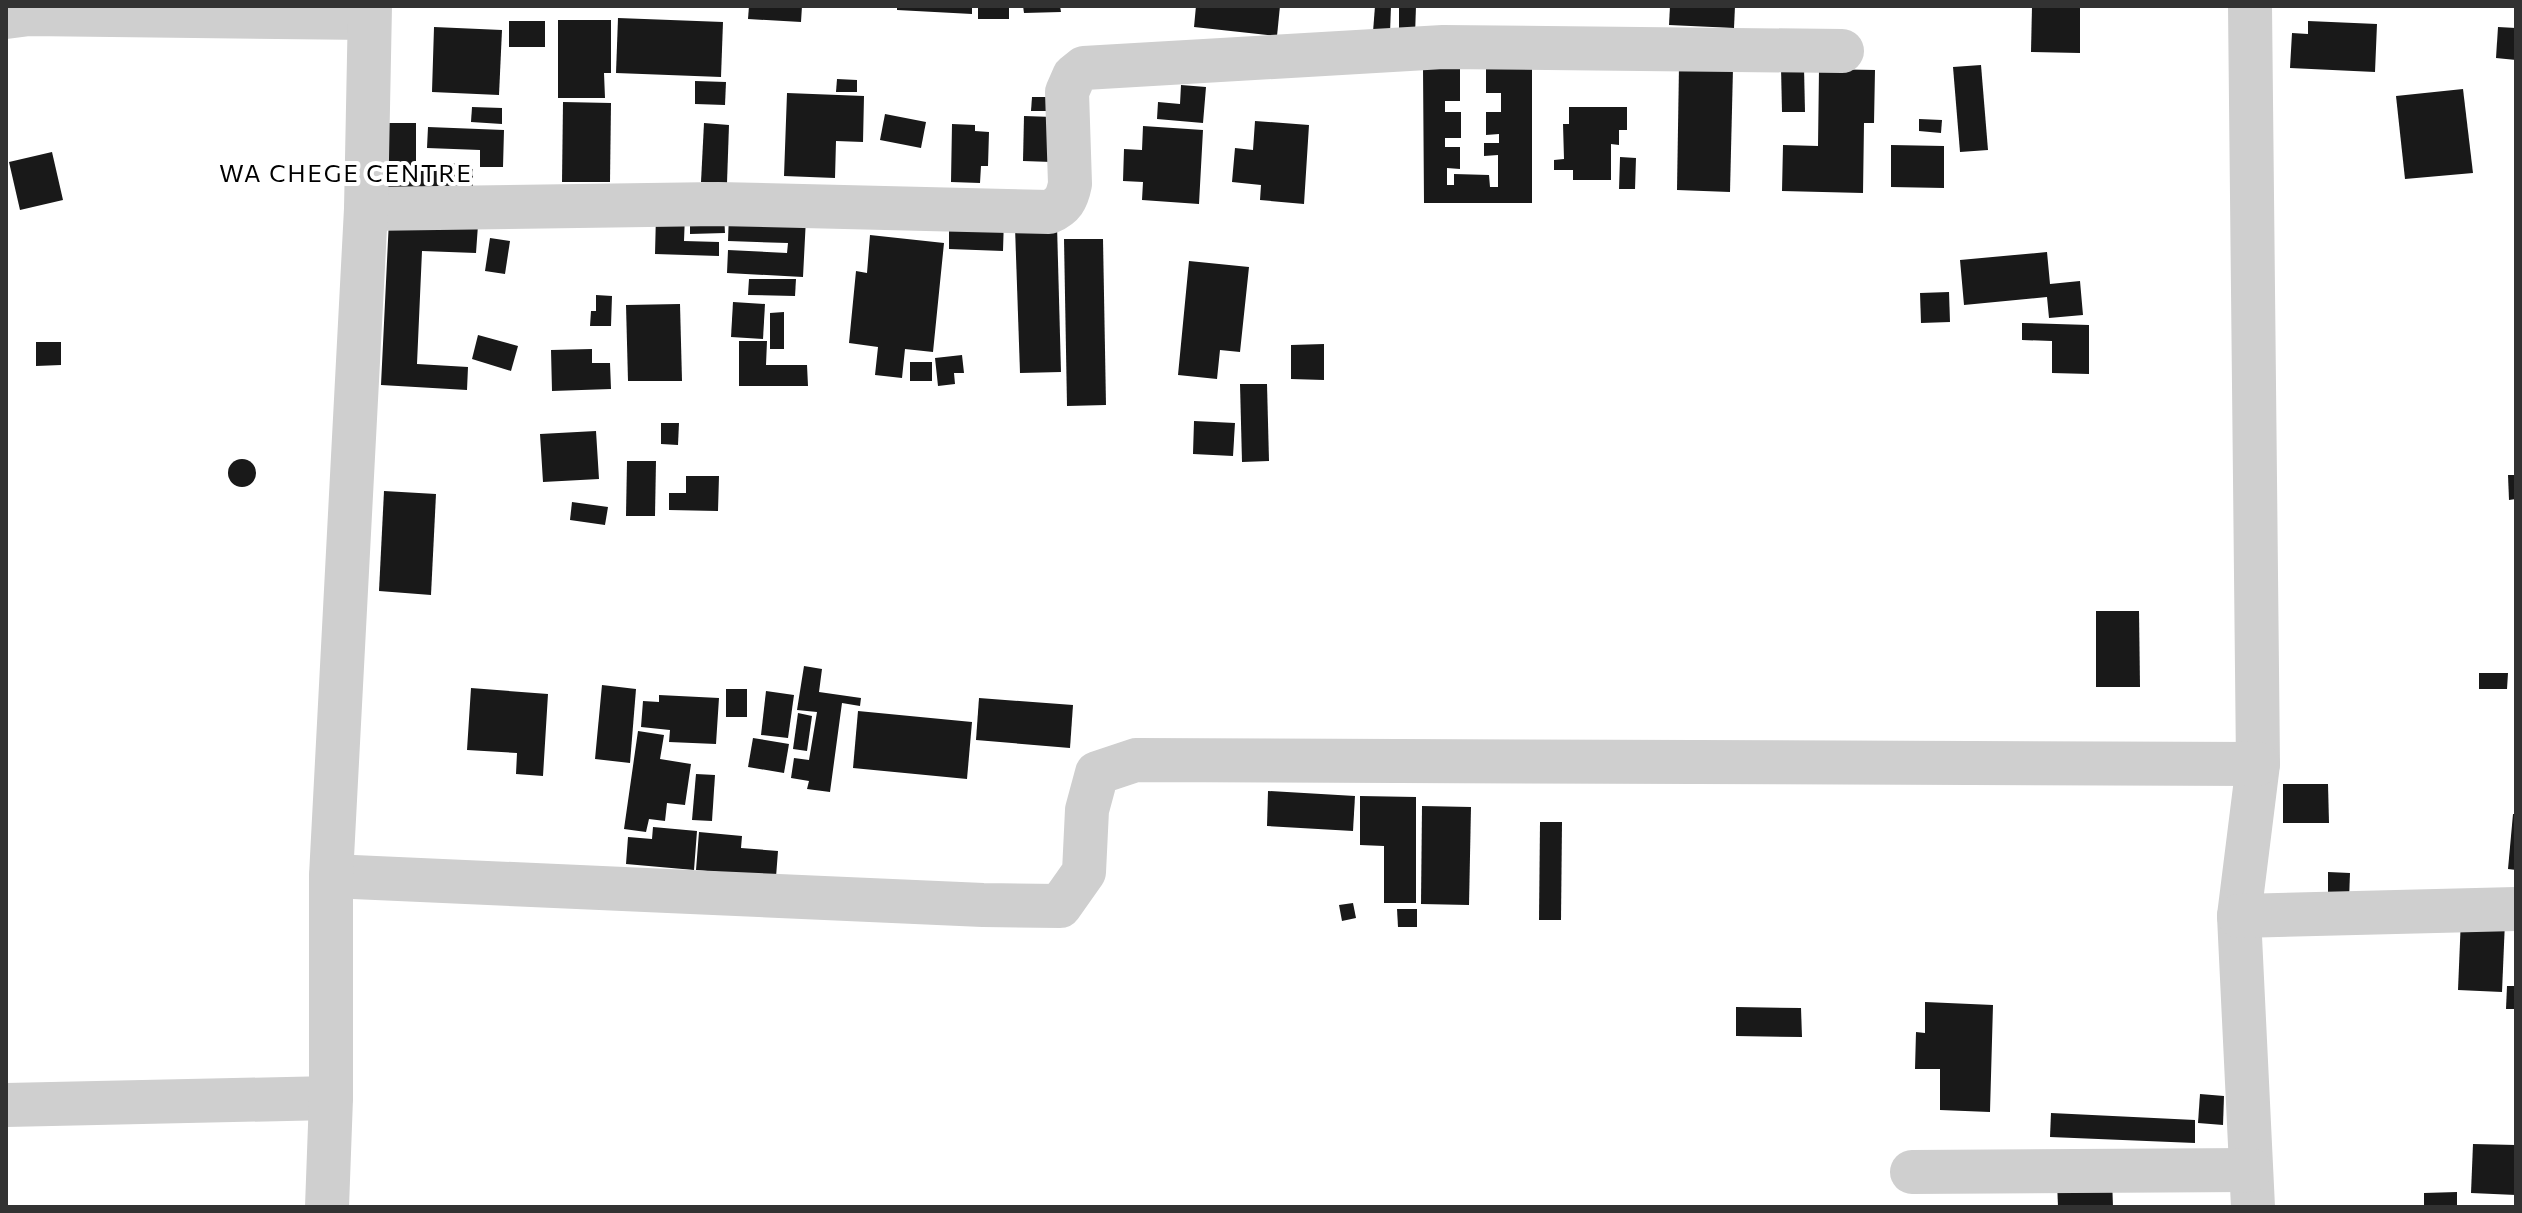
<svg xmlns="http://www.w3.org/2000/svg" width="2522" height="1213" font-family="Commissioner,sans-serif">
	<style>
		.building { fill: #191919 }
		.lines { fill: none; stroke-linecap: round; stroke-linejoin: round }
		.minor { stroke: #cfcfcf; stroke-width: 44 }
		.labels { text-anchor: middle; stroke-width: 8; stroke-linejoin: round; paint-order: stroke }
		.quarter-label { font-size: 24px; letter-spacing: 2px; fill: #000; stroke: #fff }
	</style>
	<rect width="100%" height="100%" fill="#fff"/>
	<g class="building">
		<path d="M749 6H802L801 22 748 19Z"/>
		<path d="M897 6H972V14L897 10Z"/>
		<rect x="978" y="6" width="31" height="13"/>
		<path d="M1023 6H1060L1061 12 1024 13Z"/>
		<path d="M1196 6H1280L1277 36 1194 27Z"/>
		<path d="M1375 6H1391L1390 33 1373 32Z"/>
		<path d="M1399 6H1416L1415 35H1399Z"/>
		<path d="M1670 6H1735L1734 28 1669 25Z"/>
		<path d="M2032 6H2080V53L2031 52Z"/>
		<path d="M618 18 723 22 721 77 616 73Z"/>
		<path d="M558 20H611V73H604L605 98H558Z"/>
		<rect x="509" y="21" width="36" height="26"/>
		<path d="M2308 21 2377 24 2375 72 2290 68 2292 33 2308 34Z"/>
		<path d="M434 27 502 30 499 95 432 92Z"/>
		<path d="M2498 27 2516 28V60L2496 58Z"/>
		<path d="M1981 65 1988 150 1960 152 1953 67Z"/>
		<path d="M1679 66 1733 68 1730 192 1677 190Z"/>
		<path d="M1781 67H1804L1805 112H1782Z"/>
		<path d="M1423 68H1460V101H1445V112H1461V138H1445V147H1460V169L1447 168V185H1454V174L1489 175 1490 187H1498V155L1484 156V143H1499V134L1486 135V112H1501V93H1486V68H1532V203H1424Z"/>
		<path d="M1819 69 1875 70 1874 123H1864L1863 193 1782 191 1783 145 1818 146Z"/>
		<path d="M837 79 857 80V92H836Z"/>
		<path d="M695 81 726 82 725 105 695 104Z"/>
		<path d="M1181 85 1206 87 1203 123 1157 119 1158 102 1180 104Z"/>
		<path d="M2463 89 2473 173 2405 179 2396 96Z"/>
		<path d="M787 93 864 96 863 142 836 141 835 178 784 176Z"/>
		<path d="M1032 97H1057V111H1031Z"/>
		<path d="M563 102 611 103 610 182H562Z"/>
		<path d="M472 107 502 108V124L471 122Z"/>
		<path d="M1569 107H1627V130H1619V145L1611 144V180H1573V170H1554V160L1564 159 1563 124H1569Z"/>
		<path d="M885 114 926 122 921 148 880 140Z"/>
		<path d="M1024 116 1053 117 1052 162 1023 161Z"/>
		<path d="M1919 119 1942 120 1941 133 1919 131Z"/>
		<path d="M1255 121 1309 125 1304 204 1260 200 1261 185 1232 182 1235 148 1253 150Z"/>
		<path d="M388 123H416V163L473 164V189L387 187Z"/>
		<path d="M704 123 729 125 727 183 701 182Z"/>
		<path d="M952 124 975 125V131L989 132 988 166H981L980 183 951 182Z"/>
		<path d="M1143 126 1203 130 1199 204 1142 200 1143 182 1123 181 1124 149 1142 150Z"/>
		<path d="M428 127 504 130 503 167H480V150L427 148Z"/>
		<path d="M1891 145 1944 146V188L1891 187Z"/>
		<path d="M52 152 63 200 20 210 9 162Z"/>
		<path d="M1620 157 1636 158 1635 189H1619Z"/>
		<path d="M729 214 806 218 803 277 727 273 728 250 787 253 788 243 728 241Z"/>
		<path d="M656 215H685L684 241 719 242V256L655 254Z"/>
		<path d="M724 215 725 233 690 234V216Z"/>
		<path d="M949 215 1004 217 1003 251 949 249Z"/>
		<path d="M389 220 478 225 476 253 422 251 417 364 468 367 467 390 381 385Z"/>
		<path d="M1057 225 1061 372 1020 373 1015 227Z"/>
		<path d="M870 235 944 243 933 352 905 349 902 378 875 375 878 347 849 343 856 271 867 273Z"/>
		<path d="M490 238 510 241 505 274 485 271Z"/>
		<path d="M1064 239H1103L1106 405 1067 406Z"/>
		<path d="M2047 252 2050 284 2080 281 2083 315 2049 318 2047 297 1964 305 1960 260Z"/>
		<path d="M1189 261 1249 267 1240 352 1220 350 1217 379 1178 375Z"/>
		<path d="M749 279H796L795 296 748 295Z"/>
		<path d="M1949 292 1950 322 1921 323 1920 293Z"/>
		<path d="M596 295 612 296 611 326H590L591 311H596Z"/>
		<path d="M733 302 765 304 763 339 731 337Z"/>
		<path d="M680 304 682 381H628L626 305Z"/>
		<path d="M784 312V349H770V313Z"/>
		<path d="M2022 323 2089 325V374L2052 373V341L2022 340Z"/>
		<path d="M478 335 518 346 511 371 472 359Z"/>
		<path d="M739 341H767L766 365H807L808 386H739Z"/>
		<path d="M36 342H61V365L36 366Z"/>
		<path d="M1324 344V380L1291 379V345Z"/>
		<path d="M592 349V363H610L611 389 552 391 551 350Z"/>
		<path d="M962 355 964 373H954L955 384 938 386 935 358Z"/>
		<rect x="910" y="362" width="22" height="19"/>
		<path d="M1240 384H1267L1269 461 1242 462Z"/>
		<path d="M1194 421 1235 423 1233 456 1193 454Z"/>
		<path d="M661 423H679L678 445 661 444Z"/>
		<path d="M596 431 599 479 543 482 540 434Z"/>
		<circle cx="242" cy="473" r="14"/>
		<path d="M627 461H656L655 516H626Z"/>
		<path d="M2508 475H2516V499L2509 500Z"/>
		<path d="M686 476H719L718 511 669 510V493H686Z"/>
		<path d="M384 491 436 494 431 595 379 591Z"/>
		<path d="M572 502 608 507 605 525 570 520Z"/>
		<path d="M2096 611H2139L2140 687H2096Z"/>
		<path d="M804 666 822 669 819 692 861 698 860 706 842 703 830 792 807 789 809 781 791 778 794 758 809 760 817 712 797 710Z"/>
		<path d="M2479 673H2508L2507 689H2479Z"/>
		<path d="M602 685 636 689 630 763 595 759Z"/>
		<path d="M471 688 548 694 543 776 516 774 517 753 467 750Z"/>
		<rect x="726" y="689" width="21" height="28"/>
		<path d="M766 691 794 695 788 738 761 735Z"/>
		<path d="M659 695 719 698 716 744 669 742 670 730 641 727 643 701 659 702Z"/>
		<path d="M979 698 1073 705 1070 748 976 740Z"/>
		<path d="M858 711 972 722 967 779 853 768Z"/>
		<path d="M798 713 812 716 807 751 793 749Z"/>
		<path d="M638 731 664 735 660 759 691 764 685 805 667 803 665 821 649 819 646 832 624 829Z"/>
		<path d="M753 738 789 744 784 773 748 767Z"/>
		<path d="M696 774 715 775 712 821 692 820Z"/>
		<path d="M2283 784H2328L2329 823H2283Z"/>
		<path d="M1268 791 1355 796 1353 831 1267 826Z"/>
		<path d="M1360 796 1416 797V903H1384V846L1360 845Z"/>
		<path d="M1422 806 1471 807 1469 905 1421 904Z"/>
		<path d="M2513 814H2516V870L2508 869Z"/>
		<path d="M1540 822H1562L1561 920H1539Z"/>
		<path d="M653 827 697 831 694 870 626 864 628 837 652 839Z"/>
		<path d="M699 832 742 836 741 848 778 851 776 877 696 870Z"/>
		<path d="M2328 872 2350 873 2349 900H2328Z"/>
		<path d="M1353 903 1356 918 1342 921 1339 905Z"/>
		<path d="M1397 909H1417V927H1398Z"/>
		<path d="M2461 918 2505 921 2502 992 2458 990Z"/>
		<path d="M2507 986H2516V1009H2506Z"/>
		<path d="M1925 1002 1993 1005 1990 1112 1940 1110V1069H1915L1916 1032 1925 1033Z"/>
		<path d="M1736 1007 1801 1008 1802 1037 1736 1036Z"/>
		<path d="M2200 1094 2224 1096 2223 1125 2198 1123Z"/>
		<path d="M2051 1113 2195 1120V1143L2050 1137Z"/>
		<path d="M2473 1144 2516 1145V1195L2471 1193Z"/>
		<path d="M2112 1179 2113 1207H2058L2057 1181Z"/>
		<path d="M2457 1192V1207H2424V1193Z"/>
	</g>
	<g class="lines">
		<g class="minor">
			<path d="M2250 6 2258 764 2239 916 2253 1207"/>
			<path d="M6 17 29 14 369 18"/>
			<path d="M366 209 718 204 1049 212C1063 206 1067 199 1070 184L1067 92 1074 76 1084 68 1443 47 1842 51"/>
			<path d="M331 876 983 905 1060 906 1084 872 1087 810 1097 773 1136 760 2258 764"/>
			<path d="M2239 916 2516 909"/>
			<path d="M6 1105 331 1098"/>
			<path d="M1912 1172 2250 1170"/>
			<path d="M327 1207 331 1098V876L366 209 370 6"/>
		</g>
	</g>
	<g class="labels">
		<g class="quarter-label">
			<text x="346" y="182">WA CHEGE CENTRE</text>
		</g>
	</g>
	<rect width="2522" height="1213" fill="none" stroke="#323232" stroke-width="16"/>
</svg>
